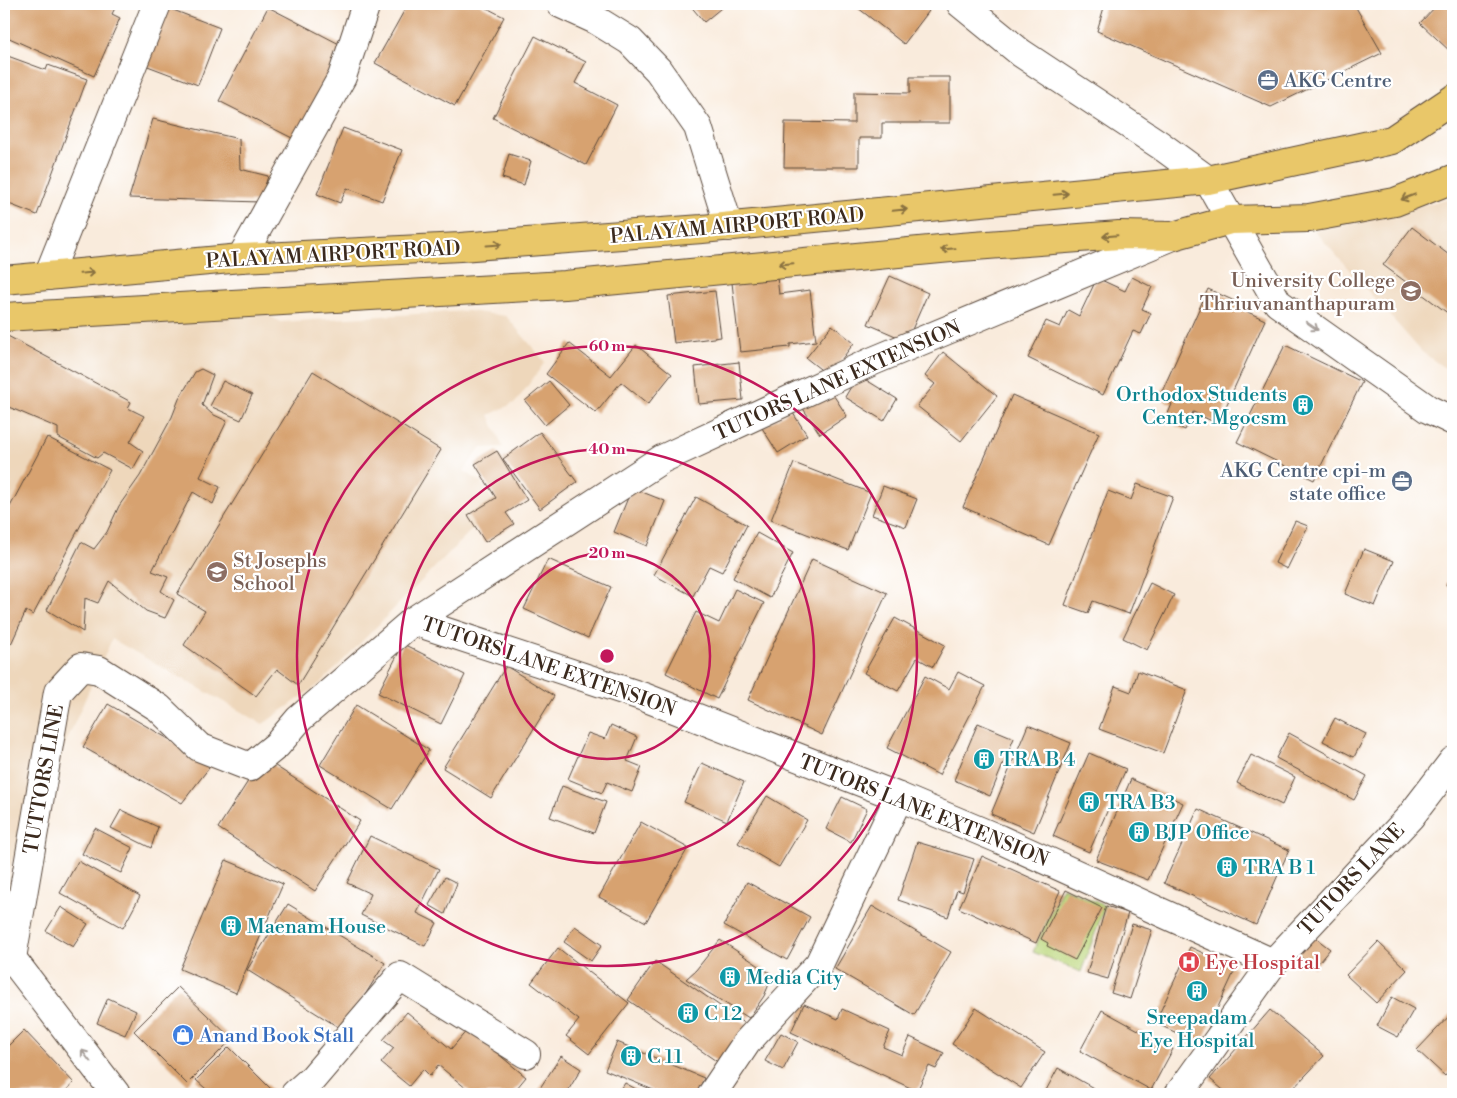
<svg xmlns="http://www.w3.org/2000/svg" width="1457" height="1098" font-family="'Libre Bodoni',serif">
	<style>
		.built { fill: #eed7bb }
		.green { fill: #bcd77d; stroke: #7c804e }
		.building { fill: #d7a26f }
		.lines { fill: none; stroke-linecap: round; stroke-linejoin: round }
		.minor-casing { stroke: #58473a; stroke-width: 30 }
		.major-casing { stroke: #58473a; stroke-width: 30 }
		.minor { stroke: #fff; stroke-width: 28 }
		.major { stroke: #e9c769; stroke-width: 28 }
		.oneway { stroke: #897140 }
		.oneway2 { stroke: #a79f9a }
		.ring { fill: none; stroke: #c2185b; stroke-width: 2.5 }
		.labels { text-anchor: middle; stroke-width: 4.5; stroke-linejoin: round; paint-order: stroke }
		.service-label { font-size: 20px; fill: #4e5e75; stroke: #fff; text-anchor: start }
		.street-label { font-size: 20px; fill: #3b2a1e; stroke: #fff }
		.education-label { font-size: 20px; fill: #785e54; stroke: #fff; text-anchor: end }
		.culture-label { font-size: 20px; fill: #0d838f; stroke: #fff; text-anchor: start }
		.health-label { font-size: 20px; fill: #be3a42; stroke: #fff; text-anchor: start }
		.shop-label { font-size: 20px; fill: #366cbe; stroke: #fff; text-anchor: start }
		.centre { fill: #c2185b; stroke: #fff; stroke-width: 2.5 }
		.ring-label { font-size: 15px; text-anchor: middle; font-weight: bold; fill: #c2185b; stroke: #fff; stroke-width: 4.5; stroke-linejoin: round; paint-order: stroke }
	</style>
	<rect width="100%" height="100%" fill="#fff"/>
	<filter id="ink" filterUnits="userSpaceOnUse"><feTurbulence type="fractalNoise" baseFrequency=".02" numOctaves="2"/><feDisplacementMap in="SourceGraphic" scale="10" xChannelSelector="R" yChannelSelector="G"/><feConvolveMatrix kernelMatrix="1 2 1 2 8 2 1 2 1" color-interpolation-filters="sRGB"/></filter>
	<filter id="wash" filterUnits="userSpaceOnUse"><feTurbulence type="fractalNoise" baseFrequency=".0096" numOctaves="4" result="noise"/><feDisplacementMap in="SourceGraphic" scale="20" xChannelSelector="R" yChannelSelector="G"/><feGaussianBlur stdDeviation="1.12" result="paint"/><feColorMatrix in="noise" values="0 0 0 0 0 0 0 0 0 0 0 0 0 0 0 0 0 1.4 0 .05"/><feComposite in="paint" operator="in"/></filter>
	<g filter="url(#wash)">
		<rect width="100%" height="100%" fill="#f9ebdc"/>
		<g class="built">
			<path d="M1453 198V374L1422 352 1314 230Z"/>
			<path d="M259 309 280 322 468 311 506 316 545 362 516 402 489 415 503 447 480 448 464 471 481 482 496 505 321 683 263 724 112 639 4 881V326Z"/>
		</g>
		<path class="green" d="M1063 887 1105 906 1081 972 1033 952Z"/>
		<g id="blocks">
			<g class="building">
				<path d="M4 4H117L112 14 120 18 94 76 7 37 4 45Z"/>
				<path d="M408 4H479L504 17 455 106 375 63Z"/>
				<path d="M689 4H726L704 22Z"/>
				<path d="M853 4H919L929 11 904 44Z"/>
				<path d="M1105 4H1354L1382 53 1271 107 1097 31Z"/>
				<path d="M1438 4H1453V54L1420 23Z"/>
				<path d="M268 7 345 47 296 140 219 101Z"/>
				<path d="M168 8 220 28 198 85 145 65Z"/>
				<path d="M535 36 586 62 575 83 617 105 586 165 493 118Z"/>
				<path d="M5 55 46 70 48 65 87 79 37 215 4 202Z"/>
				<path d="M910 77H950V123H882V138H859V167H784L785 122 854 123V92L910 93Z"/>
				<path d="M153 119 239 139 240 169 268 176 260 202 129 198Z"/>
				<path d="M343 128 402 150 382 201 347 188 340 203 317 194Z"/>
				<path d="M509 154 531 161 524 185 502 178Z"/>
				<path d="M1412 227 1453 258V317L1383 265Z"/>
				<path d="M776 269 779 294 810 290 816 341 790 344V347L740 352 731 274Z"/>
				<path d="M890 276 928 293 907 341 868 324Z"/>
				<path d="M1132 277 1152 287 1142 309 1151 313 1141 334 1133 331 1103 395 1028 358 1046 321 1060 327 1068 310 1079 316 1097 278 1125 291Z"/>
				<path d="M1208 289 1239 303 1237 307 1265 320 1218 424 1193 412 1185 430 1165 421 1172 404 1159 398Z"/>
				<path d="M715 291 721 337 674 343 668 296Z"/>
				<path d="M832 325 854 343 829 376 806 358Z"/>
				<path d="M4 334 131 402 128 408 144 416 130 442 143 451 133 469 103 453 97 458 58 437V428L4 405Z"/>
				<path d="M569 343 611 376 636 345 672 374 648 404 621 382 596 413 546 374Z"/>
				<path d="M1285 345 1362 382 1314 480 1237 442Z"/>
				<path d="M943 352 997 396 961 441 917 406 935 384 925 376Z"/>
				<path d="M739 362 743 400 699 404 695 367Z"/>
				<path d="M201 369 213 375 202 405 212 414 227 421 200 477 220 487 213 504 193 492 152 571 168 577 161 591 174 600 165 618 146 611 109 581 98 603 85 598 83 632 47 610 81 542 94 549 107 532 119 506 140 476 172 417 179 399 195 372Z"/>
				<path d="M313 371 441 450 298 685 277 669 256 696 184 645 205 611 177 594Z"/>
				<path d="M858 375 897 399 884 421 845 397Z"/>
				<path d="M223 381 252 395 241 420 210 406Z"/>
				<path d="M549 381 569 405 545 425 525 401Z"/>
				<path d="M828 387 847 416 820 434 800 404Z"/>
				<path d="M1012 395 1099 433 1049 545 963 507Z"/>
				<path d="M791 410 807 435 778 453 762 428Z"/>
				<path d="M540 432 577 482 540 509 503 459Z"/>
				<path d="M47 437 110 470 33 615 26 611 11 644 4 641V518Z"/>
				<path d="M497 451 527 500 506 513 514 524 485 542 468 515 496 498 475 464Z"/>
				<path d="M794 463 871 493 848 550 771 520Z"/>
				<path d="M1137 484 1173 497 1129 614 1093 601 1088 613 1065 605 1108 491 1131 500Z"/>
				<path d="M883 486 917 499 906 527 872 515Z"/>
				<path d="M632 488 665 501 647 546 614 532Z"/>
				<path d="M696 497 747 525 722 572 709 566 693 596 654 575Z"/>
				<path d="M1295 521 1308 526 1287 569 1275 563Z"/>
				<path d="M757 533 793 553 770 598 733 578Z"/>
				<path d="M1364 549 1394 561 1375 606 1345 594Z"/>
				<path d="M548 559 611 587 588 638 524 609Z"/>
				<path d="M812 559 887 593 822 735 748 700Z"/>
				<path d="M1453 569V588L1446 585Z"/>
				<path d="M1150 583 1174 595 1147 650 1123 638Z"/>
				<path d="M735 589 764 603 717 699 666 673 696 612 719 623Z"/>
				<path d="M895 618 945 645 933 667 917 658 898 691 864 673Z"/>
				<path d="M403 644 465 675 441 724 378 693Z"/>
				<path d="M506 666 554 696 491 798 443 768Z"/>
				<path d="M1138 671 1187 690 1163 753 1099 729 1115 686 1131 692Z"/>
				<path d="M958 672 985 686 939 775 887 748 925 676 949 689Z"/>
				<path d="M108 704 212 764 182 803 83 747Z"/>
				<path d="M356 705 429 750 392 809 320 765Z"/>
				<path d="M1335 718 1366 734 1354 757 1323 741Z"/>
				<path d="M978 723 1014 738 990 796 954 780Z"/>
				<path d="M611 725 637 737 627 761 642 767 632 792 607 782 602 793 568 779 588 733 605 739Z"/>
				<path d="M1028 725 1071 743 1034 832 991 814Z"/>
				<path d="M1289 733 1367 776 1354 800 1276 758Z"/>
				<path d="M1089 753 1126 769 1089 852 1053 836Z"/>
				<path d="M1251 755 1295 777 1282 805 1237 783Z"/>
				<path d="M263 758 360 821 315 891 218 828Z"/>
				<path d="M702 763 744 782 727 821 684 802Z"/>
				<path d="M1131 779 1183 803 1148 880 1096 860Z"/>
				<path d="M562 786 606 802 594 833 550 817Z"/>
				<path d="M767 796 807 820 779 867 738 843Z"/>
				<path d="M842 797 867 809 851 842 826 829Z"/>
				<path d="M1198 809 1289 850 1256 925 1164 883Z"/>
				<path d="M121 810 158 827 151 848 111 828Z"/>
				<path d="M641 822 688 848 646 922 599 897Z"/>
				<path d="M95 828 133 848 121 873 82 854Z"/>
				<path d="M370 836 439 869 417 913 437 923 425 946 361 915 371 894 347 883Z"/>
				<path d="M917 842 974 859 963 892 957 890 948 917 898 900Z"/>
				<path d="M982 856 1060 891 1036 943 959 908Z"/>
				<path d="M226 860 283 884 236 993 180 969Z"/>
				<path d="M78 861 140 896 123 928 60 893Z"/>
				<path d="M445 877 457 883 445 914 429 905Z"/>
				<path d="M747 882 810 917 787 960 724 925Z"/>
				<path d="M1066 890 1102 908 1075 960 1047 946 1048 943 1041 939Z"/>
				<path d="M288 904 385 963 343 1030 247 970Z"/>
				<path d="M872 906 951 952 914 1015 835 969Z"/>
				<path d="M1106 906 1128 913 1108 979 1087 973Z"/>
				<path d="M61 907 88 924 73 947 46 931Z"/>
				<path d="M1132 924 1152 930 1130 999 1111 993Z"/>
				<path d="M575 926 602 945 591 961 564 942Z"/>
				<path d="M1309 933 1330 949 1314 968 1294 952Z"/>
				<path d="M720 940 773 975 764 996 749 1018 686 979 696 970Z"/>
				<path d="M1378 942 1407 970 1376 1003 1346 975Z"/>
				<path d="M1190 947 1236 968 1201 1044 1155 1023Z"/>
				<path d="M558 948 629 1003 589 1054 566 1036 579 1020 531 983Z"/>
				<path d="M655 961 749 1026 722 1065 628 1000Z"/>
				<path d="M178 987 232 1039 187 1084 134 1031Z"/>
				<path d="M1392 997 1414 1009 1398 1037 1377 1026Z"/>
				<path d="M108 998 136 1011 125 1035 97 1023Z"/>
				<path d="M804 1004 838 1019 842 1009 890 1031 883 1047 902 1055 910 1037 944 1053 936 1069 929 1066 917 1091 791 1032Z"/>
				<path d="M976 1008 1045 1052 1021 1088 952 1044Z"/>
				<path d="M1102 1010 1173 1049 1151 1090 1080 1051Z"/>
				<path d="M1270 1010 1324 1056 1288 1094H1228L1210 1079Z"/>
				<path d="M407 1012 451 1049 468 1029 526 1077 512 1094H473L438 1065 430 1076 423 1069 409 1086 381 1063 394 1048 383 1040Z"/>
				<path d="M1453 1012V1067L1445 1076 1417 1050Z"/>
				<path d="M24 1030 74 1083 62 1094H4V1050Z"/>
				<path d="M781 1033 798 1042 783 1070 765 1061Z"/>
				<path d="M617 1042 704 1078 697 1094H663L605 1070Z"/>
				<path d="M229 1047 276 1094H201L206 1089 196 1080Z"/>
				<path d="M561 1056 581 1069 566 1094H536Z"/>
				<path d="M1058 1068 1104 1094H1044Z"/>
				<path d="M625 1083 645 1094H618Z"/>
			</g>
		</g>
	</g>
	<g filter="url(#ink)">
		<use href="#blocks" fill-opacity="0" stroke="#58473a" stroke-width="1"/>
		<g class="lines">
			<g class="minor-casing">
				<g id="minor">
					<path d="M561 4 596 20 630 41 658 70 698 127 729 227"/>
					<path d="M961 4 1021 53 1160 145 1208 180 1278 303 1428 409 1453 421"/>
					<path d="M241 258 342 77 366 4"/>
					<path d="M48 276 157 4"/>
					<path d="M413 621 644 697 899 797 999 839 1273 963"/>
					<path d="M4 948 116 1094"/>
					<path d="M12 958 58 692 81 667 99 670 159 708 199 747 250 767 277 745 299 719 413 621 662 459 873 361 1173 236"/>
					<path d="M295 1094 313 1078 400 976 526 1054"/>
					<path d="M712 1094 747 1042 819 964 899 797"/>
					<path d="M1179 1094 1273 963 1410 817 1453 761"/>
				</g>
			</g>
			<g class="major-casing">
				<g id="major">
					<path d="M4 280 241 258 460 247 702 229 1208 180 1392 140 1453 99"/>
					<path d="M4 317 565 285 961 247 1119 235 1173 236 1230 220 1309 218 1395 202 1453 179"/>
				</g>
			</g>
			<use href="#minor" class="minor"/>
			<use href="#major" class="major"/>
		</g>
		<defs><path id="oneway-shaft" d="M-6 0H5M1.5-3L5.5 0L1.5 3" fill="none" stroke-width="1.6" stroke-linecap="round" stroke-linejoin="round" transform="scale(1.25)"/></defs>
		<g class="oneway">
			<use href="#oneway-shaft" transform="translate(1061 194) rotate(-5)"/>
			<use href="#oneway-shaft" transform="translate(1408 197) rotate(159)"/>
			<use href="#oneway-shaft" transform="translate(900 210) rotate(-6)"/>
			<use href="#oneway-shaft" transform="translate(1110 236) rotate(175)"/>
			<use href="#oneway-shaft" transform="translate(494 245) rotate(-4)"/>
			<use href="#oneway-shaft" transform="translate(948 249) rotate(175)"/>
			<use href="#oneway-shaft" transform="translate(786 264) rotate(175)"/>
			<use href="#oneway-shaft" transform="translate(87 273) rotate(-5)"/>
		</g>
		<g class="oneway2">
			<use href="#oneway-shaft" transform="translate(1312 326) rotate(35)"/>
			<use href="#oneway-shaft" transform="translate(86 1056) rotate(-127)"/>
		</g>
	</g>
	<g class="ring">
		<circle cx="607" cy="656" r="103"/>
		<circle cx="607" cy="656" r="207"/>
		<circle cx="607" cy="656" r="310"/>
	</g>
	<defs>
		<g id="office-disc" transform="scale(1.125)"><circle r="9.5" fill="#5c6f8a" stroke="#fff"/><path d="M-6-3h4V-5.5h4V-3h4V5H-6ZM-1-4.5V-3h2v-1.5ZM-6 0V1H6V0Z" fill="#fff"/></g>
		<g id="university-disc" transform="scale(1.125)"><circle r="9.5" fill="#8d6e63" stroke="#fff"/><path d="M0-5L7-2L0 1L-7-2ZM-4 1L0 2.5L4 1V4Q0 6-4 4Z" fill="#fff"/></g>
		<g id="building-disc" transform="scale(1.125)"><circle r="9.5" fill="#0f9aa8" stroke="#fff"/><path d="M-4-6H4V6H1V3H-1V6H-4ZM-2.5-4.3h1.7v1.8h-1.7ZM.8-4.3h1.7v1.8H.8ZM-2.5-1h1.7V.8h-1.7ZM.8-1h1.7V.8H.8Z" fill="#fff"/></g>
		<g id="school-disc" transform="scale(1.125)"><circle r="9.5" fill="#8d6e63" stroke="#fff"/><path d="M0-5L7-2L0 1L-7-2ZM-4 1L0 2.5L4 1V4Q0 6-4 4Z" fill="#fff"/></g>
		<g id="hospital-disc" transform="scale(1.125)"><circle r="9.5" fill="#e0444e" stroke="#fff"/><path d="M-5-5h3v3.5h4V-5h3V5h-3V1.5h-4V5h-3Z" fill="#fff"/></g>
		<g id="shop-disc" transform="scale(1.125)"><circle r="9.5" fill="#3f7fe0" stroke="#fff"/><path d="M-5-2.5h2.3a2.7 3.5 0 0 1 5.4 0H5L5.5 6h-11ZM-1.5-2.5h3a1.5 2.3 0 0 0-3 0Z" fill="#fff"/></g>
	</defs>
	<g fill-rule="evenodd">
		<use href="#office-disc" x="1268" y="80"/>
		<use href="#university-disc" x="1411" y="291"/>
		<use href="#building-disc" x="1303" y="405"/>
		<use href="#office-disc" x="1402" y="481"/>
		<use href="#school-disc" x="217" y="572"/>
		<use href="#building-disc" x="984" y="759"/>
		<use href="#building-disc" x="1089" y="802"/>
		<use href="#building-disc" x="1139" y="832"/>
		<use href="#building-disc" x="1227" y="867"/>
		<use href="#building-disc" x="231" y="926"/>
		<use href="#hospital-disc" x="1189" y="962"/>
		<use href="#building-disc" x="730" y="977"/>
		<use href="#building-disc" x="1197" y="991"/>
		<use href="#building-disc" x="688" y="1013"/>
		<use href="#shop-disc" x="183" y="1035"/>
		<use href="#building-disc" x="631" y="1056"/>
	</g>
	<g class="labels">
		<g class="service-label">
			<text x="1284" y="87">AKG Centre</text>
			<text x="1386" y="477" text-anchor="end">AKG Centre cpi-m<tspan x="1386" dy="23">state office</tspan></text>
		</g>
		<g class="street-label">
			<text transform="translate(737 225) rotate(-5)" y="7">PALAYAM AIRPORT ROAD</text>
			<text transform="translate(333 254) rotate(-3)" y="7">PALAYAM AIRPORT ROAD</text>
			<text transform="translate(837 380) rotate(-24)" y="7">TUTORS LANE EXTENSION</text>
			<text transform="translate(549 666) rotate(19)" y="7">TUTORS LANE EXTENSION</text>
			<text transform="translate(43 779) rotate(-80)" y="7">TUTTORS LINE</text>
			<text transform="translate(924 810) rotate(22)" y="7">TUTORS LANE EXTENSION</text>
			<text transform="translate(1351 879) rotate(-47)" y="7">TUTORS LANE</text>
		</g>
		<g class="education-label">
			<text x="1395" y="287">University College<tspan x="1395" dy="23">Thriuvananthapuram</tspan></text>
			<text x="233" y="567" text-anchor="start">St Josephs<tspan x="233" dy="23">School</tspan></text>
		</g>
		<g class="culture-label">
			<text x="1287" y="401" text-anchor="end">Orthodox Students<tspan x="1287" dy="23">Center. Mgocsm</tspan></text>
			<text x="1000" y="766">TRA B 4</text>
			<text x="1105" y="809">TRA B3</text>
			<text x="1155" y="839">BJP Office</text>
			<text x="1243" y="874">TRA B 1</text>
			<text x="247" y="933">Maenam House</text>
			<text x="746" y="984">Media City</text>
			<text x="704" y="1020">C 12</text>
			<text x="1197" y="1024" text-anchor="middle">Sreepadam<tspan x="1197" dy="23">Eye Hospital</tspan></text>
			<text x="647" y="1063">C 11</text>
		</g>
		<g class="health-label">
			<text x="1205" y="969">Eye Hospital</text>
		</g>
		<g class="shop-label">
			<text x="199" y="1042">Anand Book Stall</text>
		</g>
	</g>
	<circle cx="607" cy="656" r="8" class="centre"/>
	<g class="ring-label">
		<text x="607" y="351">60 m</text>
		<text x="607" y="454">40 m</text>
		<text x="607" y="558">20 m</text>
	</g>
	<rect width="1457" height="1098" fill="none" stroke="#fff" stroke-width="20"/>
</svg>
